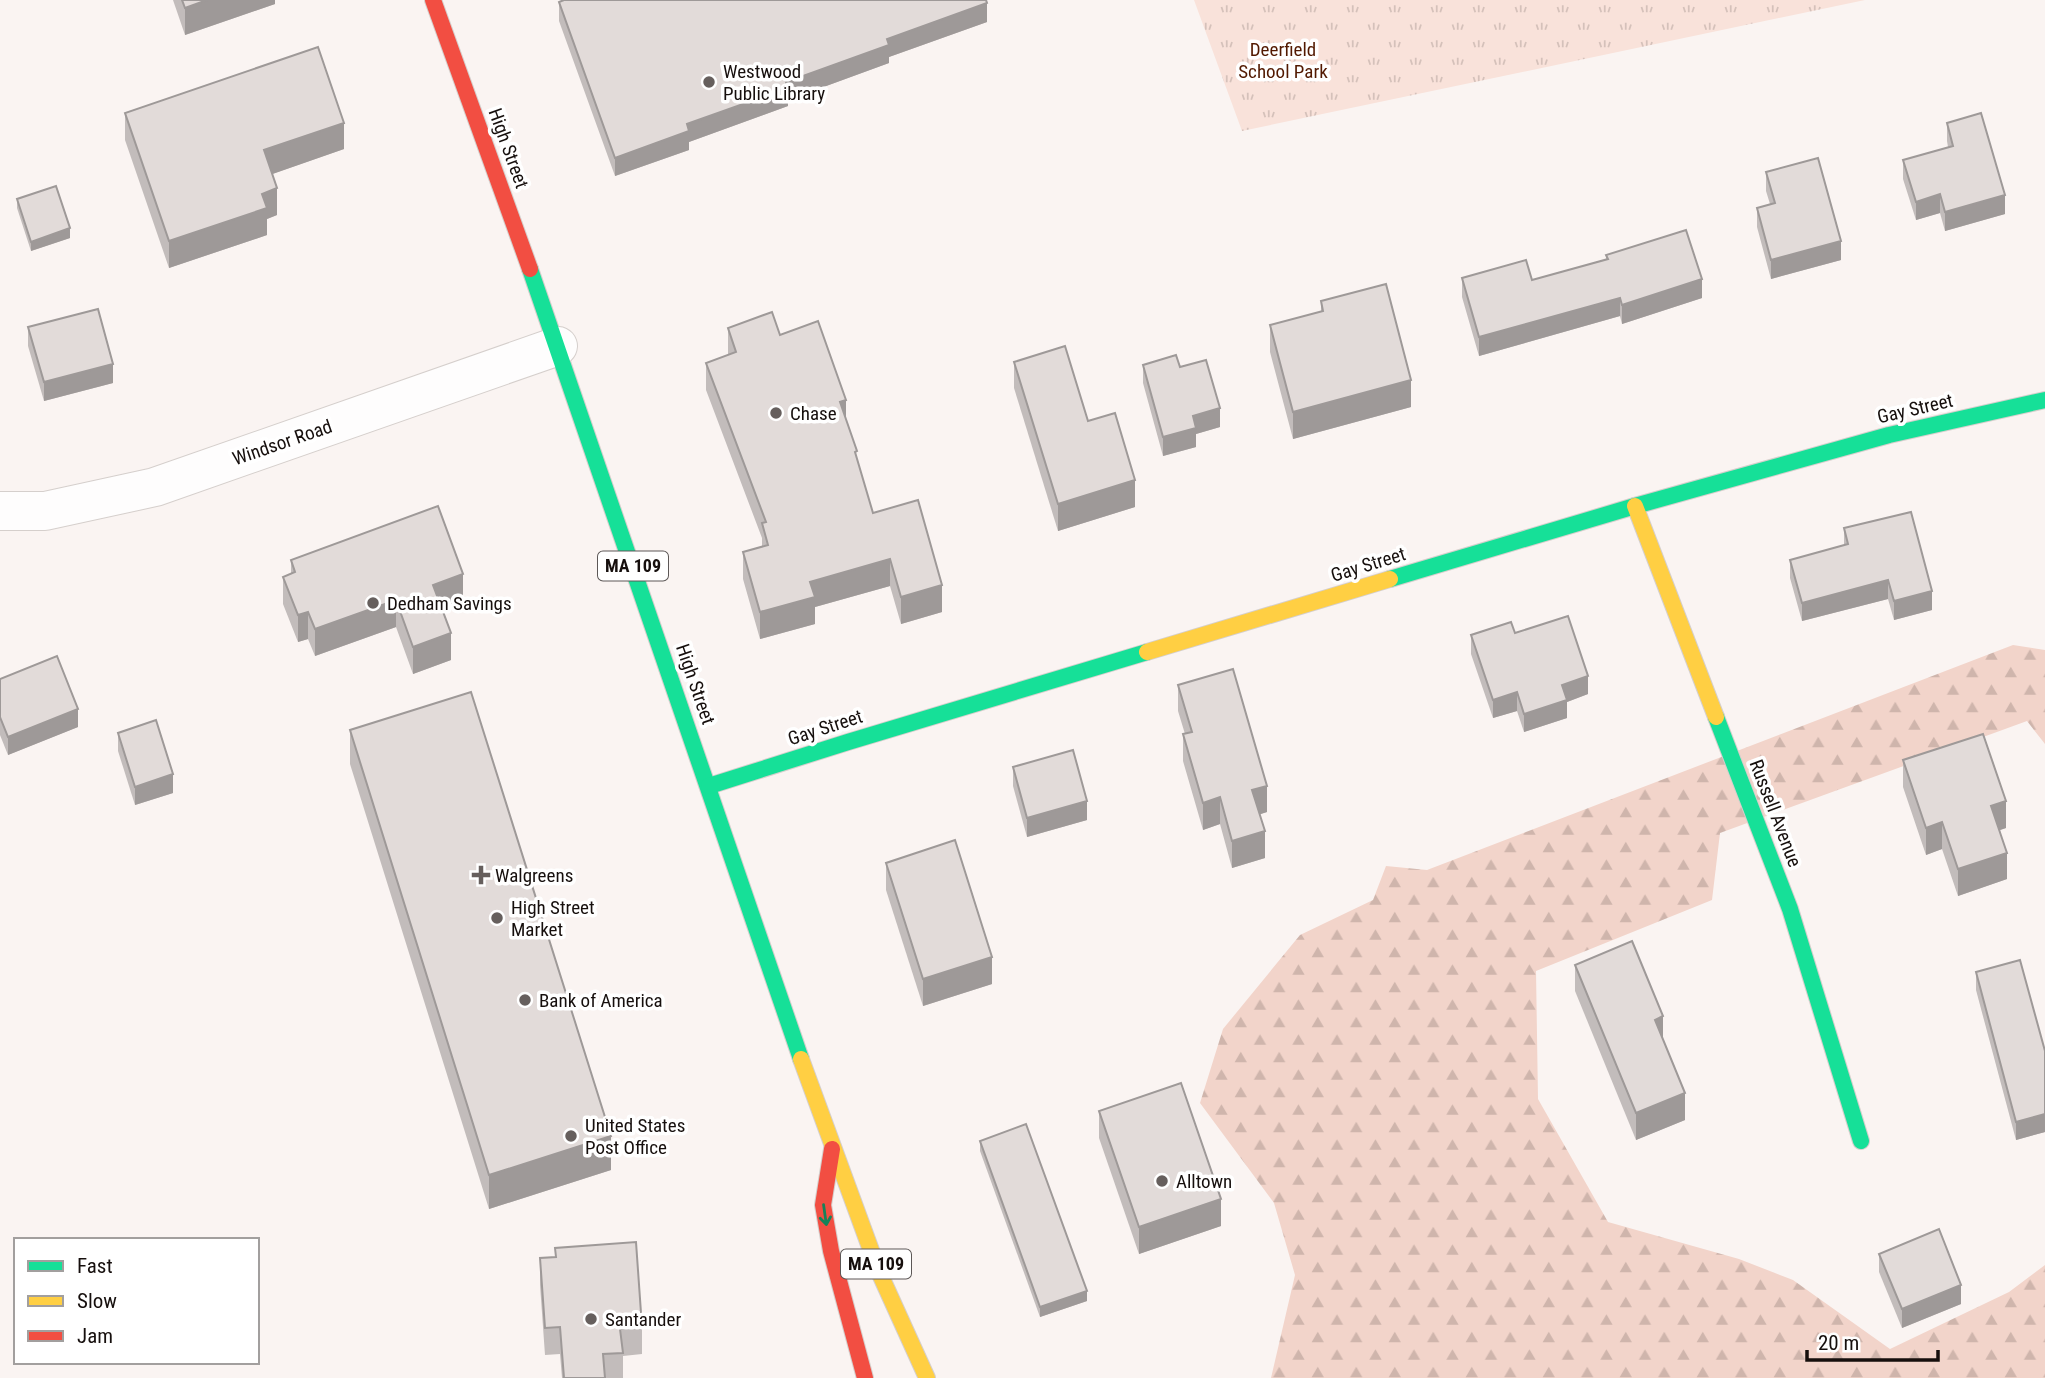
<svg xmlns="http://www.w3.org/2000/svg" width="2045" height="1378" font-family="'Roboto Condensed',sans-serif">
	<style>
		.forest { fill: url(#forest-firs) }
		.park { fill: url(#park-tufts) }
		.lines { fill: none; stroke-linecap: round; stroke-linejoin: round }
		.street-casing { stroke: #d5cfcc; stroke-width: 40 }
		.fast-casing { stroke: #d5cfcc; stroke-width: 18 }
		.slow-casing { stroke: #d5cfcc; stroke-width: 18 }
		.jam-casing { stroke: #d5cfcc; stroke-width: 18 }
		.street { stroke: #fefdfd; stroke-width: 38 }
		.fast { stroke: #16e098; stroke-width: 16 }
		.slow { stroke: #ffcf43; stroke-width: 16 }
		.jam { stroke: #f24e42; stroke-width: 16 }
		.wall { fill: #c2bcbb }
		.shaded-wall { fill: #9e9998 }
		.building { fill: #e2dbd9; stroke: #9e9998; stroke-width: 2 }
		.oneway { stroke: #168259 }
		.poi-dot { fill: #665f5d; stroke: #fff; stroke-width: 2.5 }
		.labels { text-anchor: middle; stroke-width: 7; stroke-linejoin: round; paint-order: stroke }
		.shield { fill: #fff; stroke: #5c5756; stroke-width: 2 }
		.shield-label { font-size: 18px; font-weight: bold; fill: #160f0d }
		.park-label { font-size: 19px; fill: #521901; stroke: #fff }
		.poi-label { font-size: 19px; fill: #160f0d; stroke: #fff; text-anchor: start }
		.street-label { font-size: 19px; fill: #160f0d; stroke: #fff }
	</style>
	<defs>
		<pattern id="forest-firs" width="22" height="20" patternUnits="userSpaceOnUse" patternTransform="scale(1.75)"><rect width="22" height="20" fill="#f2d4ca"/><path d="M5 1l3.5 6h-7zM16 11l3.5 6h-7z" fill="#cfb5ac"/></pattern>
		<pattern id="park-tufts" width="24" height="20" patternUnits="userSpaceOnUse" patternTransform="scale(1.75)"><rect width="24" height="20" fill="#f9e2da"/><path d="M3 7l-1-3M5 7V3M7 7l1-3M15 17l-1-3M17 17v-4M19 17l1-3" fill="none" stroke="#d5c1ba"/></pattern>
	</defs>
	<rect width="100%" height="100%" fill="#faf4f2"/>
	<path class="forest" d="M2013 645 2045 650V744L2027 721 1720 833 1712 900 1536 971 1538 1099 1608 1222 1739 1259 1793 1280 1890 1349 2009 1292 2045 1265V1378H1271L1295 1275 1274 1203 1200 1103 1223 1029 1300 935 1373 900 1386 866 1427 870Z"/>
	<path class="park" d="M1194 0H1865L1242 131Z"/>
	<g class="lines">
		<g class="street-casing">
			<path id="street" d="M0 511H45L155 487 558 346"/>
		</g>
		<g class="fast-casing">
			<g id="fast">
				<path d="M530 269 801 1059"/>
				<path d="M1390 579 1635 506 1889 435 2045 400"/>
				<path d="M1716 717 1790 909 1861 1141"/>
				<path d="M709 786 848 742 1147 652"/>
			</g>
		</g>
		<g class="slow-casing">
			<g id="slow">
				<path d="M1635 506 1716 717"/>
				<path d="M1147 652 1390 579"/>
				<path d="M801 1059 879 1272 927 1378"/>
			</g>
		</g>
		<g class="jam-casing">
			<g id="jam">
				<path d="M433 0 530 269"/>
				<path d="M832 1149 823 1205 831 1251 865 1378"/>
			</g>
		</g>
		<use href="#street" class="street"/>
		<use href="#fast" class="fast"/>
		<use href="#slow" class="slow"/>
		<use href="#jam" class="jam"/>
	</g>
	<g class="wall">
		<path d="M173 0H275V4L185 35Z"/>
		<path d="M559 2 987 22 889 57V63L788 100V106L689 142V150L615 176 559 21Z"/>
		<path d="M125 113 344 149 272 174 277 215 267 219V235L169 268 125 140Z"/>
		<path d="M1947 123 2005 214 1945 231 1940 213 1916 220 1903 179V160L1948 147 1947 141Z"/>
		<path d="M1766 172 1841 260 1771 279 1757 227V208L1770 204 1766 191Z"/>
		<path d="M17 199 70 238 31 251 17 208Z"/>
		<path d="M1606 255 1702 298 1622 324 1620 316 1479 356 1462 297V278L1532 280 1606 260Z"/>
		<path d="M1321 301 1411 407 1293 439 1270 352V325L1321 312Z"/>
		<path d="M28 327 113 383 44 401 28 346Z"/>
		<path d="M728 328 780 335 846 421 873 513 942 612 901 624 890 586 815 607V624L760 639 743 579V552L762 547V538L706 390V363L728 355Z"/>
		<path d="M1014 362 1088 421 1135 507 1058 531 1014 388Z"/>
		<path d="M1143 365 1180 367 1220 427 1196 434V447L1163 456 1143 383Z"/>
		<path d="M1844 528 1932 610 1894 620 1888 599 1802 621 1790 578V560L1844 546Z"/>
		<path d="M291 560 463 601 442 609 451 660 413 674 396 627 315 656 308 639 298 642 283 604V577L291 574Z"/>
		<path d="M1515 633 1588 694 1567 702V718L1524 732 1517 711 1493 718 1471 654V635Z"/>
		<path d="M0 679 78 727 8 755 0 735Z"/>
		<path d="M1178 685 1267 812 1260 814 1265 858 1232 868 1220 824 1203 830 1183 761V734H1185L1178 711Z"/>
		<path d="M350 730 611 1170 489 1209 350 764Z"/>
		<path d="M118 733 173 793 135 805 118 751Z"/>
		<path d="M1903 760 2006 828 2000 830 2007 879 1958 896 1942 849 1926 855 1903 787Z"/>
		<path d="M1013 767 1087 820 1027 837 1013 786Z"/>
		<path d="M886 863 992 984 923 1006 886 890Z"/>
		<path d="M1575 965 1663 1039 1685 1120 1636 1140 1575 991Z"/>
		<path d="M1976 972 2045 1051V1132L2016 1140 1976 990Z"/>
		<path d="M1099 1111 1221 1226 1139 1254 1099 1138Z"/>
		<path d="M980 1141 1087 1301 1040 1317 980 1151Z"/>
		<path d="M1879 1254 1961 1304 1902 1328 1879 1272Z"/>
		<path d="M540 1258 642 1327V1354L623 1356V1378H562L560 1354 545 1355 540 1285Z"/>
	</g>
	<g class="shaded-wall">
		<path d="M207 0H275V4L185 35V8Z"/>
		<path d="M987 3V22L889 57V63L788 100V106L689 142V150L615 176V158L687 124 887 39Z"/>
		<path d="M344 123V149L264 177V150Z"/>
		<path d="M277 188V215L267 219V235L169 268V241L262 194Z"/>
		<path d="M1940 194V213L1916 220V202Z"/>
		<path d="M2005 195V214L1945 231V212Z"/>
		<path d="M70 228V238L31 251V242Z"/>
		<path d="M1841 241V260L1771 279V260Z"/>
		<path d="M1702 279V298L1622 324V305Z"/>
		<path d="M1620 298V316L1479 356V337Z"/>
		<path d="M113 364V383L44 401V382Z"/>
		<path d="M1411 380V407L1293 439V412Z"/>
		<path d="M846 400V427L840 402Z"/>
		<path d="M1220 408V427L1196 434V447L1163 456V437L1193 416Z"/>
		<path d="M1135 480V507L1058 531V504Z"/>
		<path d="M890 559V586L815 607V624L760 639V612L810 582Z"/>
		<path d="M463 574V601L433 612V585Z"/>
		<path d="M1888 580V599L1802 621V603Z"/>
		<path d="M942 585V612L901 624V597Z"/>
		<path d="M1932 591V610L1894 620V601Z"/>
		<path d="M396 600V627L315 656V629Z"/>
		<path d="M308 612V639L298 642V615Z"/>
		<path d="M451 633V660L413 674V647Z"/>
		<path d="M1588 676V694L1567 702V718L1524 732V714L1562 685Z"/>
		<path d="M1517 692V711L1493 718V700Z"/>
		<path d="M78 709V727L8 755V737Z"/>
		<path d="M173 774V793L135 805V787Z"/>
		<path d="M1267 786V812L1252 817V790Z"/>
		<path d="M1220 797V824L1203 830V803Z"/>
		<path d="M1087 801V820L1027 837V818Z"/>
		<path d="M2006 801V828L1991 833V806Z"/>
		<path d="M1942 822V849L1926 855V828Z"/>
		<path d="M1265 831V858L1232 868V841Z"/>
		<path d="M2007 853V879L1958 896V869Z"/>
		<path d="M992 957V984L923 1006V979Z"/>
		<path d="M1663 1016V1043L1655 1020Z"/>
		<path d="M1685 1093V1120L1636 1140V1113Z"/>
		<path d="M2045 1114V1132L2016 1140V1122Z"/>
		<path d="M611 1136V1170L489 1209V1175Z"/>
		<path d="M1221 1199V1226L1139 1254V1227Z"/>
		<path d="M1961 1285V1304L1902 1328V1309Z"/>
		<path d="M1087 1291V1301L1040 1317V1307Z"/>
	</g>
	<g class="building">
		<path d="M182 0H207L185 8Z"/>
		<path d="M564 0H986L987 3 887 39 889 45 786 82 788 88 687 124 689 131 615 158 559 2Z"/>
		<path d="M318 47 344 123 264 150 277 188 262 194 267 208 169 241 125 113Z"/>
		<path d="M1981 113 2005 195 1945 212 1940 194 1916 202 1903 160 1953 146 1947 123Z"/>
		<path d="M1818 158 1841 241 1771 260 1757 208 1775 203 1766 172Z"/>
		<path d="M56 186 70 228 31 242 17 199Z"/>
		<path d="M1686 230 1702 279 1622 305 1620 298 1479 337 1462 278 1526 260 1532 280 1608 259 1606 255Z"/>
		<path d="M1386 284 1411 380 1293 412 1270 325 1323 311 1321 301Z"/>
		<path d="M98 309 113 364 44 382 28 327Z"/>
		<path d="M772 312 780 335 818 321 846 400 840 402 857 451 855 452 873 513 918 500 942 585 901 597 890 559 810 582 815 597 760 612 743 552 768 545 762 523 766 522 706 363 736 352 728 328Z"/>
		<path d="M1065 346 1088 421 1115 413 1135 480 1058 504 1014 362Z"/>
		<path d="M1176 355 1180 367 1206 360 1220 408 1193 416 1196 428 1163 437 1143 365Z"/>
		<path d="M438 506 463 574 433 585 451 633 413 647 396 600 315 629 308 612 298 615 283 577 295 572 291 560Z"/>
		<path d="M1911 512 1932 591 1894 601 1888 580 1802 603 1790 560 1848 544 1844 528Z"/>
		<path d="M1568 616 1588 676 1562 685 1567 700 1524 714 1517 692 1493 700 1471 635 1511 622 1515 633Z"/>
		<path d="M57 656 78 709 8 737 0 717V679Z"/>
		<path d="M1233 669 1267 786 1252 790 1265 831 1232 841 1220 797 1203 803 1183 734 1192 732 1178 685Z"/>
		<path d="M471 692 611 1136 489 1175 350 730Z"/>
		<path d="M156 720 173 774 135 787 118 733Z"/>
		<path d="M1983 734 2006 801 1991 806 2007 853 1958 869 1942 822 1926 828 1903 760Z"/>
		<path d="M1073 750 1087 801 1027 818 1013 767Z"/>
		<path d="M955 840 992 957 923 979 886 863Z"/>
		<path d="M1632 941 1663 1016 1655 1020 1685 1093 1636 1113 1575 965Z"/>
		<path d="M2020 960 2045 1051V1114L2016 1122 1976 972Z"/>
		<path d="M1181 1083 1221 1199 1139 1227 1099 1111Z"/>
		<path d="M1026 1124 1087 1291 1040 1307 980 1141Z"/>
		<path d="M1939 1229 1961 1285 1902 1309 1879 1254Z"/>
		<path d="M636 1242 642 1327 620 1329 623 1353 603 1354 605 1378H564L560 1327 545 1328 540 1258 556 1257 555 1248Z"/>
	</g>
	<defs><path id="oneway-shaft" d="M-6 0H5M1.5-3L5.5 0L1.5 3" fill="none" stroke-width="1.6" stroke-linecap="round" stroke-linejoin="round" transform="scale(1.75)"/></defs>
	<use class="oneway" href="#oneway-shaft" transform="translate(825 1215) rotate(82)"/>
	<g class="poi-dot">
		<circle cx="709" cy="82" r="7"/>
		<circle cx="776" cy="413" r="7"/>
		<circle cx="373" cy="603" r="7"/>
		<path d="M477.5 864.5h7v7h7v7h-7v7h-7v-7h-7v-7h7z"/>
		<circle cx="497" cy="918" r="7"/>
		<circle cx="525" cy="1000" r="7"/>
		<circle cx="571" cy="1136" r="7"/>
		<circle cx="1162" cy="1181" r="7"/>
		<circle cx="591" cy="1319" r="7"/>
	</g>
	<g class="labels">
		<g class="shield">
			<rect x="598" y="551.5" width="70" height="29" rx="5"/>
			<rect x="841" y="1249.5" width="70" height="29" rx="5"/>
		</g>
		<g class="shield-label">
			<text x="633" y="572">MA 109</text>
			<text x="876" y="1270">MA 109</text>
		</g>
		<g class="park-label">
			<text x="1283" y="56">Deerfield<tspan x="1283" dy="22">School Park</tspan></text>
		</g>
		<g class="poi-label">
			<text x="723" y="78">Westwood<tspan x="723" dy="22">Public Library</tspan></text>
			<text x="790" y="420">Chase</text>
			<text x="387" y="610">Dedham Savings</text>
			<text x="495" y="882">Walgreens</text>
			<text x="511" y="914">High Street<tspan x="511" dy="22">Market</tspan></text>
			<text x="539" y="1007">Bank of America</text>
			<text x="585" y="1132">United States<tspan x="585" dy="22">Post Office</tspan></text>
			<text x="1176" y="1188">Alltown</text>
			<text x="605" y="1326">Santander</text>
		</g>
		<g class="street-label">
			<text transform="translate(509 148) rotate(70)" y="7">High Street</text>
			<text transform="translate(1915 408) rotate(-13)" y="7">Gay Street</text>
			<text transform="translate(282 442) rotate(-19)" y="7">Windsor Road</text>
			<text transform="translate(1368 564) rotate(-17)" y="7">Gay Street</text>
			<text transform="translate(696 684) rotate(71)" y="7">High Street</text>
			<text transform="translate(825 727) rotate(-18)" y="7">Gay Street</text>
			<text transform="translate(1776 813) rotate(69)" y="7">Russell Avenue</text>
		</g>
	</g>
	<rect x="14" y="1238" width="245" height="126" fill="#ffffff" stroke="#a29f9e" stroke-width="2"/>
	<rect x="28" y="1261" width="35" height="10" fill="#16e098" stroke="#a29f9e" stroke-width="2"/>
	<text x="77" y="1273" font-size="21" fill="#160f0d">Fast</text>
	<rect x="28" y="1296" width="35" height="10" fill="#ffcf43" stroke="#a29f9e" stroke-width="2"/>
	<text x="77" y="1308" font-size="21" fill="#160f0d">Slow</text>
	<rect x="28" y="1331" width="35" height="10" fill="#f24e42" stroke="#a29f9e" stroke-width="2"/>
	<text x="77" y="1343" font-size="21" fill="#160f0d">Jam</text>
	<path d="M1807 1350v10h131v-10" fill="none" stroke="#160f0d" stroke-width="3.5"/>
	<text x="1818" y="1350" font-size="21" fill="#160f0d" stroke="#ffffff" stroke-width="5" paint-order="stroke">20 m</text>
</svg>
